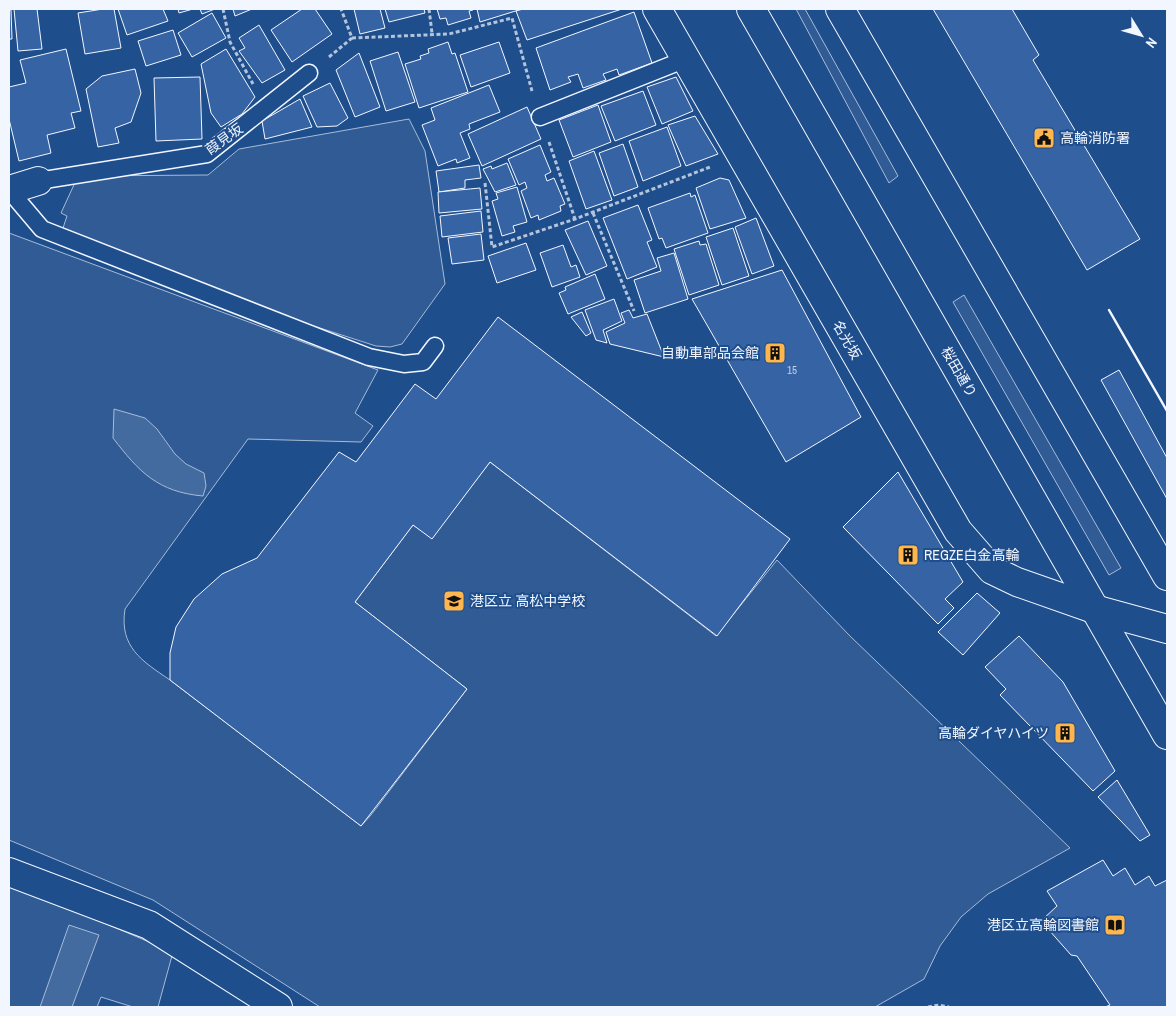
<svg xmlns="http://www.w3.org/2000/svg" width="1176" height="1016" font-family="'Archivo Narrow','Noto Sans JP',sans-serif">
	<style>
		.green { fill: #305b95; stroke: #a8bbd7 }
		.water { fill: #446ba0; stroke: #a8bbd7 }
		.building { fill: #3563a3; stroke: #f2f6ff }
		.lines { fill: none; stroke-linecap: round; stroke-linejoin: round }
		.service-casing { stroke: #f2f6ff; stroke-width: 19 }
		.minor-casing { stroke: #f2f6ff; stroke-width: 30 }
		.trunk-casing { stroke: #f2f6ff; stroke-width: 30 }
		.path { stroke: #b3c4dc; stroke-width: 3; stroke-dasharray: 4 2.5; stroke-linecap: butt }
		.service { stroke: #1f4e8c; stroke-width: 16 }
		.minor { stroke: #1f4e8c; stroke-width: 28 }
		.trunk { stroke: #1f4e8c; stroke-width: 28 }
		.wall { stroke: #f2f6ff; stroke-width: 2.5 }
		.labels { text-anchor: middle; stroke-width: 4; stroke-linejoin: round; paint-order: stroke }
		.number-label { font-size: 11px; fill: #c3d1e8 }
		.poi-label { font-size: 14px; fill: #f2f6ff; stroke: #1f4e8c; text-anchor: start }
		.street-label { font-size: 14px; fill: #f2f6ff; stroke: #1f4e8c }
	</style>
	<rect width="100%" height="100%" fill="#1f4e8c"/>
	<g class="green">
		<path d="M796 9H805L898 176 889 183Z"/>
		<path d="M409 119 425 151 445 284 402 344 390 347 376 346 295 320 63 228 67 216 61 213 78 176 208 175 239 149Z"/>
		<path d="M9 233 378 370 355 413 373 426 361 442 248 439 125 609C119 647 142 661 170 680L361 826 371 815 467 689 355 602 413 525 432 538 490 462 716 636 777 560 850 636 1070 848 988 894 961 917 940 946 924 979 875 1007H320L153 900 9 840Z"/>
		<path d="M964 295 1121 568 1109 575 953 302Z"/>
		<path d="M9 883 173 952 158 1007H133L101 997 97 1007H9Z"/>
	</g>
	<g class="water">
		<path d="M114 409 145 418 157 429 175 454 186 464 204 473 206 486 203 496C158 492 139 472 113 438Z"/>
		<path d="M69 925 99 935 72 1007H40Z"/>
	</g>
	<g class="building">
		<path d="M14 9H37L42 49 18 51Z"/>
		<path d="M103 9H114L121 48 85 54 78 13Z"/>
		<path d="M118 9H163L168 21 127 35Z"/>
		<path d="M178 9H193L179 13Z"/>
		<path d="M200 9H215L202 14Z"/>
		<path d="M233 9H252L235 16Z"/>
		<path d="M302 9H315L332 34 292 62 271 30Z"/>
		<path d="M354 9H380L385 28 360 34Z"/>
		<path d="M385 9H424L425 13 389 22Z"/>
		<path d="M437 9H473V10L469 11 471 18 448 25 446 18 440 19Z"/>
		<path d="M477 9H522L480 22Z"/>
		<path d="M523 9H622L527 40 516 11Z"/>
		<path d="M933 9H1012L1039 55 1033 60 1140 239 1087 270Z"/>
		<path d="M9 10H11L12 39H9Z"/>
		<path d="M634 12 652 63 619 75 617 69 603 74 606 80 583 88 578 74 568 77 571 82 550 90 536 48Z"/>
		<path d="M212 13 226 38 192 57 178 33Z"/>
		<path d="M259 25 285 70 262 83 239 51 245 48 239 38Z"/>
		<path d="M173 30 181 55 146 66 138 41Z"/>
		<path d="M448 42 452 54 455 53 468 92 419 108 405 64 421 59 420 56 429 53 428 49Z"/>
		<path d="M499 42 510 73 471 87 460 55Z"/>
		<path d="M66 49 81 111 71 113 75 128 47 135 51 153 19 161 9 119V87L26 83 20 60Z"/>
		<path d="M226 49 255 97 242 114 221 127 211 113 201 64Z"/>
		<path d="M398 52 415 102 386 111 370 61Z"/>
		<path d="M359 53 380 107 355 117 336 70Z"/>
		<path d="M135 69 141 93 131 122 115 128 119 143 98 147 86 89 102 76Z"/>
		<path d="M200 77 202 139 156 141 154 78Z"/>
		<path d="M676 77 693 111 662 124 647 87Z"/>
		<path d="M330 83 348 118 337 126 317 127 303 96Z"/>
		<path d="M489 85 500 112 469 124 470 129 460 133 470 158 457 163 456 159 438 166 422 125 435 120 431 108Z"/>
		<path d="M643 91 656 125 615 141 601 106Z"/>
		<path d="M300 99 312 127 265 139 262 121Z"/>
		<path d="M598 105 611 142 573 157 559 120Z"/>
		<path d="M527 107 541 139 482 166 468 134Z"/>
		<path d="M695 116 718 154 686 166 668 125Z"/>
		<path d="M667 127 681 166 643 181 629 141Z"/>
		<path d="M623 144 638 187 614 196 599 153Z"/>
		<path d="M540 145 551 172 545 175 547 181 554 178 565 204 560 206 561 211 539 220 538 215 531 218 521 191 527 188 525 182 519 185 508 159Z"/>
		<path d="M594 151 612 200 586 209 569 161Z"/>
		<path d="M507 163 516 185 495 192 483 169 491 166 492 169Z"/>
		<path d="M479 165 481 178 465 180V188L439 192 436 171Z"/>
		<path d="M720 178 729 180 746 218 710 229 696 188Z"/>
		<path d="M517 187 527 222 513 226 515 232 502 236 492 201 498 199 496 193Z"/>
		<path d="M480 188 482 209 439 213 438 192Z"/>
		<path d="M690 193 691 197 695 195 708 233 666 248 662 238 659 239 648 208Z"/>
		<path d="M638 205 652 240 647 242 657 267 627 279 603 218Z"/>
		<path d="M481 211 483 232 442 237 440 216Z"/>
		<path d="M756 218 774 266 752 274 735 227Z"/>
		<path d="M588 221 607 266 586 275 565 230Z"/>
		<path d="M733 228 749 276 722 285 706 237Z"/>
		<path d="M481 234 484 260 452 264 448 238Z"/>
		<path d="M699 241 700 245 706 244 719 285 689 295 674 249Z"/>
		<path d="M526 243 536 270 497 283 488 256Z"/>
		<path d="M563 245 571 267 576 265 580 277 552 287 540 253Z"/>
		<path d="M674 253 688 299 645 313 634 280 661 271 657 258Z"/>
		<path d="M782 270 861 417 786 462 692 299Z"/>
		<path d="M595 274 605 299 568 314 559 293 566 290 565 287Z"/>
		<path d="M614 299 622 321 603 330 607 343 596 340 585 310Z"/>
		<path d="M629 310 633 318 647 314 664 357 610 344 606 332 625 323 621 313Z"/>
		<path d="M582 312 591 333 586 336 571 317Z"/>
		<path d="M498 317 790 539 717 636 490 462 432 539 413 525 355 602 467 689 361 826 170 680V653L176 627 194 599 222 574 257 558 339 452 356 462 415 384 436 399Z"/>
		<path d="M1119 370 1167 458V499L1101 380Z"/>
		<path d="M898 472 963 582 945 599 954 608 938 624 843 527Z"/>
		<path d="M977 593 1000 613 963 655 938 632Z"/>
		<path d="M1019 636 1063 682 1115 771 1093 791 1000 695 1006 689 985 667Z"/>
		<path d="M1117 780 1150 835 1140 841 1098 797Z"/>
		<path d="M1103 860 1113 876 1125 868 1135 885 1149 876 1155 886 1167 880V1007H1105L1110 1005 1077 956 1071 955 1041 921 1057 906 1047 891Z"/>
	</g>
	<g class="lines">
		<g class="service-casing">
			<g id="service">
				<path d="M540 117 686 59"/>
				<path d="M38 181 207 154 309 73"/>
				<path d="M9 190 42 229 369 357 404 364 423 362 435 346"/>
			</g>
		</g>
		<g class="minor-casing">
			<g id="minor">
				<path d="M657 9 958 531 992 570 1017 582 1094 609 1167 629"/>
				<path d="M9 190 38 181"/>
				<path d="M9 872 149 925 278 1007"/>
			</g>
		</g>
		<g class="trunk-casing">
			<g id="trunk">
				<path d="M751 9 1167 735"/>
				<path d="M840 9 1167 576"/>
			</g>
		</g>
		<g class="path">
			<path d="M223 9 230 42 253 84"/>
			<path d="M429 9 432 33"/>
			<path d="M352 38 449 34 512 18 532 91"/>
			<path d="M329 57 352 38 341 9"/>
			<path d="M549 142 575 219"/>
			<path d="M485 183 492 247 575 219 710 167"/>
			<path d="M593 213 634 311"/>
			<path d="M928 1007 939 1005 949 1007"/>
		</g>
		<use href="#service" class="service"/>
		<use href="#minor" class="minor"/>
		<use href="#trunk" class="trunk"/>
		<path class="wall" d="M1109 310 1167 411"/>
	</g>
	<defs>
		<g id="civic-square" transform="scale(1.125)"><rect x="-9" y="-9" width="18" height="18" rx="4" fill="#ffb74d" stroke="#1f4e8c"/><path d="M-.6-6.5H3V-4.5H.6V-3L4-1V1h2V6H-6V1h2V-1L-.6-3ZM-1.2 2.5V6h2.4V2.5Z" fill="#111"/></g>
		<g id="building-square" transform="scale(1.125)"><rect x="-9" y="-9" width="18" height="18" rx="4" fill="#ffb74d" stroke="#1f4e8c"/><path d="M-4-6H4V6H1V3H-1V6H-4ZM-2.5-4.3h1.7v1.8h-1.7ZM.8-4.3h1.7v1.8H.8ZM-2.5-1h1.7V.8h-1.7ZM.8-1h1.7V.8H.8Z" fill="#111"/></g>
		<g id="school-square" transform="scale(1.125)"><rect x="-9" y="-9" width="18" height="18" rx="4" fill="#ffb74d" stroke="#1f4e8c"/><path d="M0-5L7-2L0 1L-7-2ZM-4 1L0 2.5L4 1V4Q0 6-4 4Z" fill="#111"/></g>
		<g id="library-square" transform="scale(1.125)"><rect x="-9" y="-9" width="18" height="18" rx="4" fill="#ffb74d" stroke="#1f4e8c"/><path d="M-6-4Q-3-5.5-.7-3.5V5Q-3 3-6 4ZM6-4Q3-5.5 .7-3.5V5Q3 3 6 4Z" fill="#111"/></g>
	</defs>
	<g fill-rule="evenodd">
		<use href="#civic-square" x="1044" y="138"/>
		<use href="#building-square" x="775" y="353"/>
		<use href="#building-square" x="908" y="555"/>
		<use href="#school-square" x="454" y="601"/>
		<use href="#building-square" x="1065" y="733"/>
		<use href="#library-square" x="1115" y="925"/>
	</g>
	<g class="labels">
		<g class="number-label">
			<text x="792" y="374">15</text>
		</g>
		<g class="poi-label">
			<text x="1060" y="143">高輪消防署</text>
			<text x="759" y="358" text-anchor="end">自動車部品会館</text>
			<text x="924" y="560">REGZE白金高輪</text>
			<text x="470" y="606">港区立 高松中学校</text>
			<text x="1049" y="738" text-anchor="end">高輪ダイヤハイツ</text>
			<text x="1099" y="930" text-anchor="end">港区立高輪図書館</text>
		</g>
		<g class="street-label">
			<text transform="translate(224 139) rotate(-35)" y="5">葭見坂</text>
			<text transform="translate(847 340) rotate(60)" y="5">名光坂</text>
			<text transform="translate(959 372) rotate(60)" y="5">桜田通り</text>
		</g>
	</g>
	<rect width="1176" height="1016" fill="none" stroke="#f2f6ff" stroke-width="20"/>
	<g transform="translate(1141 35) rotate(127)" stroke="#1f4e8c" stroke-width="4" paint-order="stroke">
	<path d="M0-4L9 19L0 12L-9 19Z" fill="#f2f6ff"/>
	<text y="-8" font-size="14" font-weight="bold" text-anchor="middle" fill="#f2f6ff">N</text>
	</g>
</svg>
